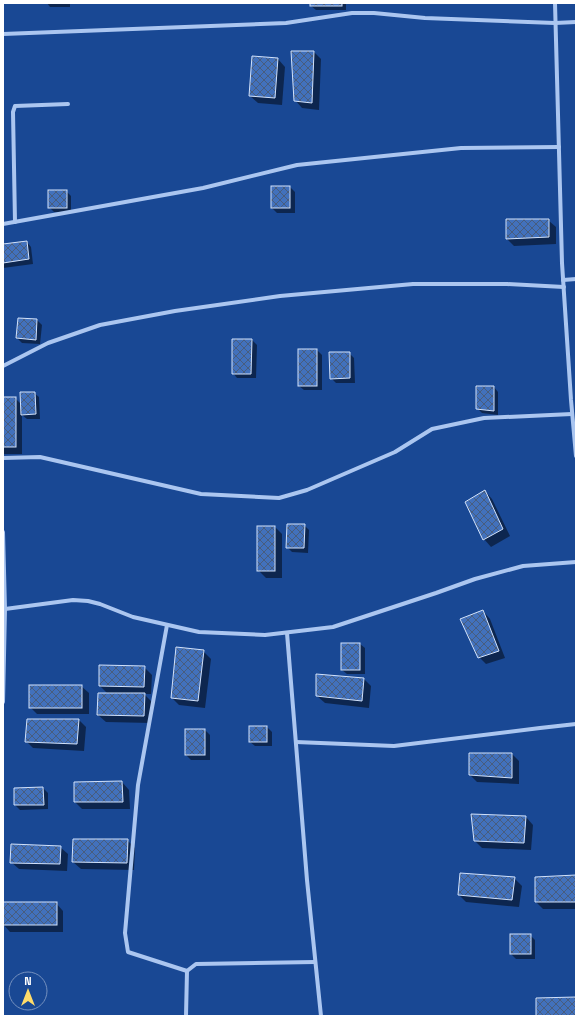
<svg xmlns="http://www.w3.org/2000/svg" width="579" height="1019" font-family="'Space Grotesk',sans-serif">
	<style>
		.shadow { fill: #0007 }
		.building { fill: url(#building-cross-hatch); stroke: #d2e2fb }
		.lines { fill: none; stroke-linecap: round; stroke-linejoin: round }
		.street { stroke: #abc6f0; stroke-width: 4 }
	</style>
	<defs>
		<pattern id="building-cross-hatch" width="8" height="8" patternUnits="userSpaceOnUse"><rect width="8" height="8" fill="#4271bc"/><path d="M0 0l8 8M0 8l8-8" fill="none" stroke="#485d7e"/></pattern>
	</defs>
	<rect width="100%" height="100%" fill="#194894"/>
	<g class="shadow">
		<path d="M47 3H70V7H50Z"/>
		<path d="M311 3H346V10H316L311 6Z"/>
		<path d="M314 52 321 59 319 110 302 108 295 100Z"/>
		<path d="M278 59 285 67 282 105 258 103 250 96Z"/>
		<path d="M290 187 295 192V213H277L272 208Z"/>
		<path d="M66 191 71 196V212H54L49 207Z"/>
		<path d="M548 220 556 227V244L514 246 507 239Z"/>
		<path d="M27 242 31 247 33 264 3 268V245Z"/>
		<path d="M37 320 42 325 40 344 22 343 17 338Z"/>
		<path d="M252 340 257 345 256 378H237L233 373Z"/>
		<path d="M317 350 322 355V390H304L299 386Z"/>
		<path d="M349 353 354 358 355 383H336L331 378Z"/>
		<path d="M494 387 498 392V415L482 413 477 408Z"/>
		<path d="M34 393 39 397 40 419H27L22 415V454H3V398H15L22 405Z"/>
		<path d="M485 491 492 499 510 536 491 547 484 539Z"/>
		<path d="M304 525 309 530 308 553 292 552 287 547Z"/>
		<path d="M275 527 282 534V578H266L258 570Z"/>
		<path d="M483 611 490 619 505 658 486 664 479 657Z"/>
		<path d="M342 644H360L365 648V674H347L342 670Z"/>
		<path d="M203 651 211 659 205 708 179 705 172 698Z"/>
		<path d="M144 667 152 675 151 694H144L152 702 151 723 106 722 98 715 108 694 100 686Z"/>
		<path d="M364 679 371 686 369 708 325 703 317 696Z"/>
		<path d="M81 686 89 693V714H37L30 707Z"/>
		<path d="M79 720 86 727 84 751 33 748 26 741Z"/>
		<path d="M250 727H267L272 732V746H255L250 742Z"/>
		<path d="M186 730H205L210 735V760H191L186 755Z"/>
		<path d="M512 754 519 761V784L477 782 470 775Z"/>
		<path d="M122 782 129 790 130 809H82L75 802V783Z"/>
		<path d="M43 788 48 793V809L20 810 15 805Z"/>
		<path d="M526 817 533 825 531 850 482 848 475 841Z"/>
		<path d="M127 840 135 848 134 870 81 869 73 862Z"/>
		<path d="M60 847 68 854 67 871 19 869 11 862Z"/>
		<path d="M576 876V909H543L536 902Z"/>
		<path d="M514 878 522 886 519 907 466 902 459 895Z"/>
		<path d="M3 903H56L63 911V932H10L3 924Z"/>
		<path d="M530 935 535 940V959H516L511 954Z"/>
	</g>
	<g class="building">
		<rect x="310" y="3" width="32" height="3"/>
		<path d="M291 51H314L312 103 294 101Z"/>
		<path d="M252 56 278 58 275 98 249 96Z"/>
		<rect x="271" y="186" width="19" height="22"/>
		<rect x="48" y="190" width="19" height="18"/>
		<path d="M506 219H549V237L506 239Z"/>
		<path d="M27 241 29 259 3 263V244Z"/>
		<path d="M18 318 37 319 36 340 16 338Z"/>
		<path d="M232 339H252L251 374H232Z"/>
		<rect x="298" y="349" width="19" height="37"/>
		<path d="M329 352H350V378L330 379Z"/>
		<path d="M476 386H494V411L476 409Z"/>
		<path d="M20 392H35L36 414 21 415Z"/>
		<rect x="3" y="397" width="13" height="50"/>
		<path d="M485 490 503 529 483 540 465 502Z"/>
		<path d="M287 524H305L304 548H286Z"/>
		<rect x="257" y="526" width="18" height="45"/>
		<path d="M483 610 499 651 478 658 460 619Z"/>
		<rect x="341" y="643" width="19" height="27"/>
		<path d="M176 647 204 650 198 701 171 698Z"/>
		<path d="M99 665 145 666 144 687 99 686Z"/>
		<path d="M316 674 364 678 362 701 316 696Z"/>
		<rect x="29" y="685" width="53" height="23"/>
		<path d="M98 693H145L144 716 97 715Z"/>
		<path d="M27 719H79L77 744 25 742Z"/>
		<rect x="249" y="726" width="18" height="16"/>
		<rect x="185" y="729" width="20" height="26"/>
		<path d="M469 753H512V778L469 775Z"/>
		<path d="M122 781 123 802H74V782Z"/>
		<path d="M43 787 44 805H14V788Z"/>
		<path d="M471 814 526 816 524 843 474 841Z"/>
		<path d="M73 839H128L127 863 72 862Z"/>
		<path d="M11 844 61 846 60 864 10 863Z"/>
		<path d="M460 873 515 877 512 900 458 895Z"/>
		<path d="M576 875V902H535V877Z"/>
		<rect x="3" y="902" width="54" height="23"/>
		<rect x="510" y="934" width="21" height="20"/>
		<path d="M576 997V1016H536V998Z"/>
	</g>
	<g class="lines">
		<g class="street">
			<path d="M555 3 562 263 571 400 576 456"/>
			<path d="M3 34 286 23 352 13H374L425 18 555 23 576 22"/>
			<path d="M15 222 13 112 15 106 68 104"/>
			<path d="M3 224 203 188 297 165 461 148 559 147"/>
			<path d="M563 280 576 279"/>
			<path d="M3 366 48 343 100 325 175 311 280 296 413 284H507L564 287"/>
			<path d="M3 458 40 457 201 494 279 498 307 490 395 452 432 429 484 418 572 414"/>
			<path d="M3 532 5 609 3 702"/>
			<path d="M5 609 73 600 88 601 100 604 133 617 199 632 265 635 333 627 436 593 475 579 523 566 576 562"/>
			<path d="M167 625 138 785 125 933 128 952 187 971"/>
			<path d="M287 633 307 880 321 1016"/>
			<path d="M296 742 394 746 540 728 576 724"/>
			<path d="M186 1016 187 971 196 964 315 962"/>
		</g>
	</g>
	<rect width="579" height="1019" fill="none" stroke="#ffffff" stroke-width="8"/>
	<g transform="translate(28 991)"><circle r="19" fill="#194894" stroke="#7591bf"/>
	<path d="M0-3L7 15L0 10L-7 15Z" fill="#ffdc6a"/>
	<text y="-6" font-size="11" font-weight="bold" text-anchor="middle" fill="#ffffff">N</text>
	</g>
</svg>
